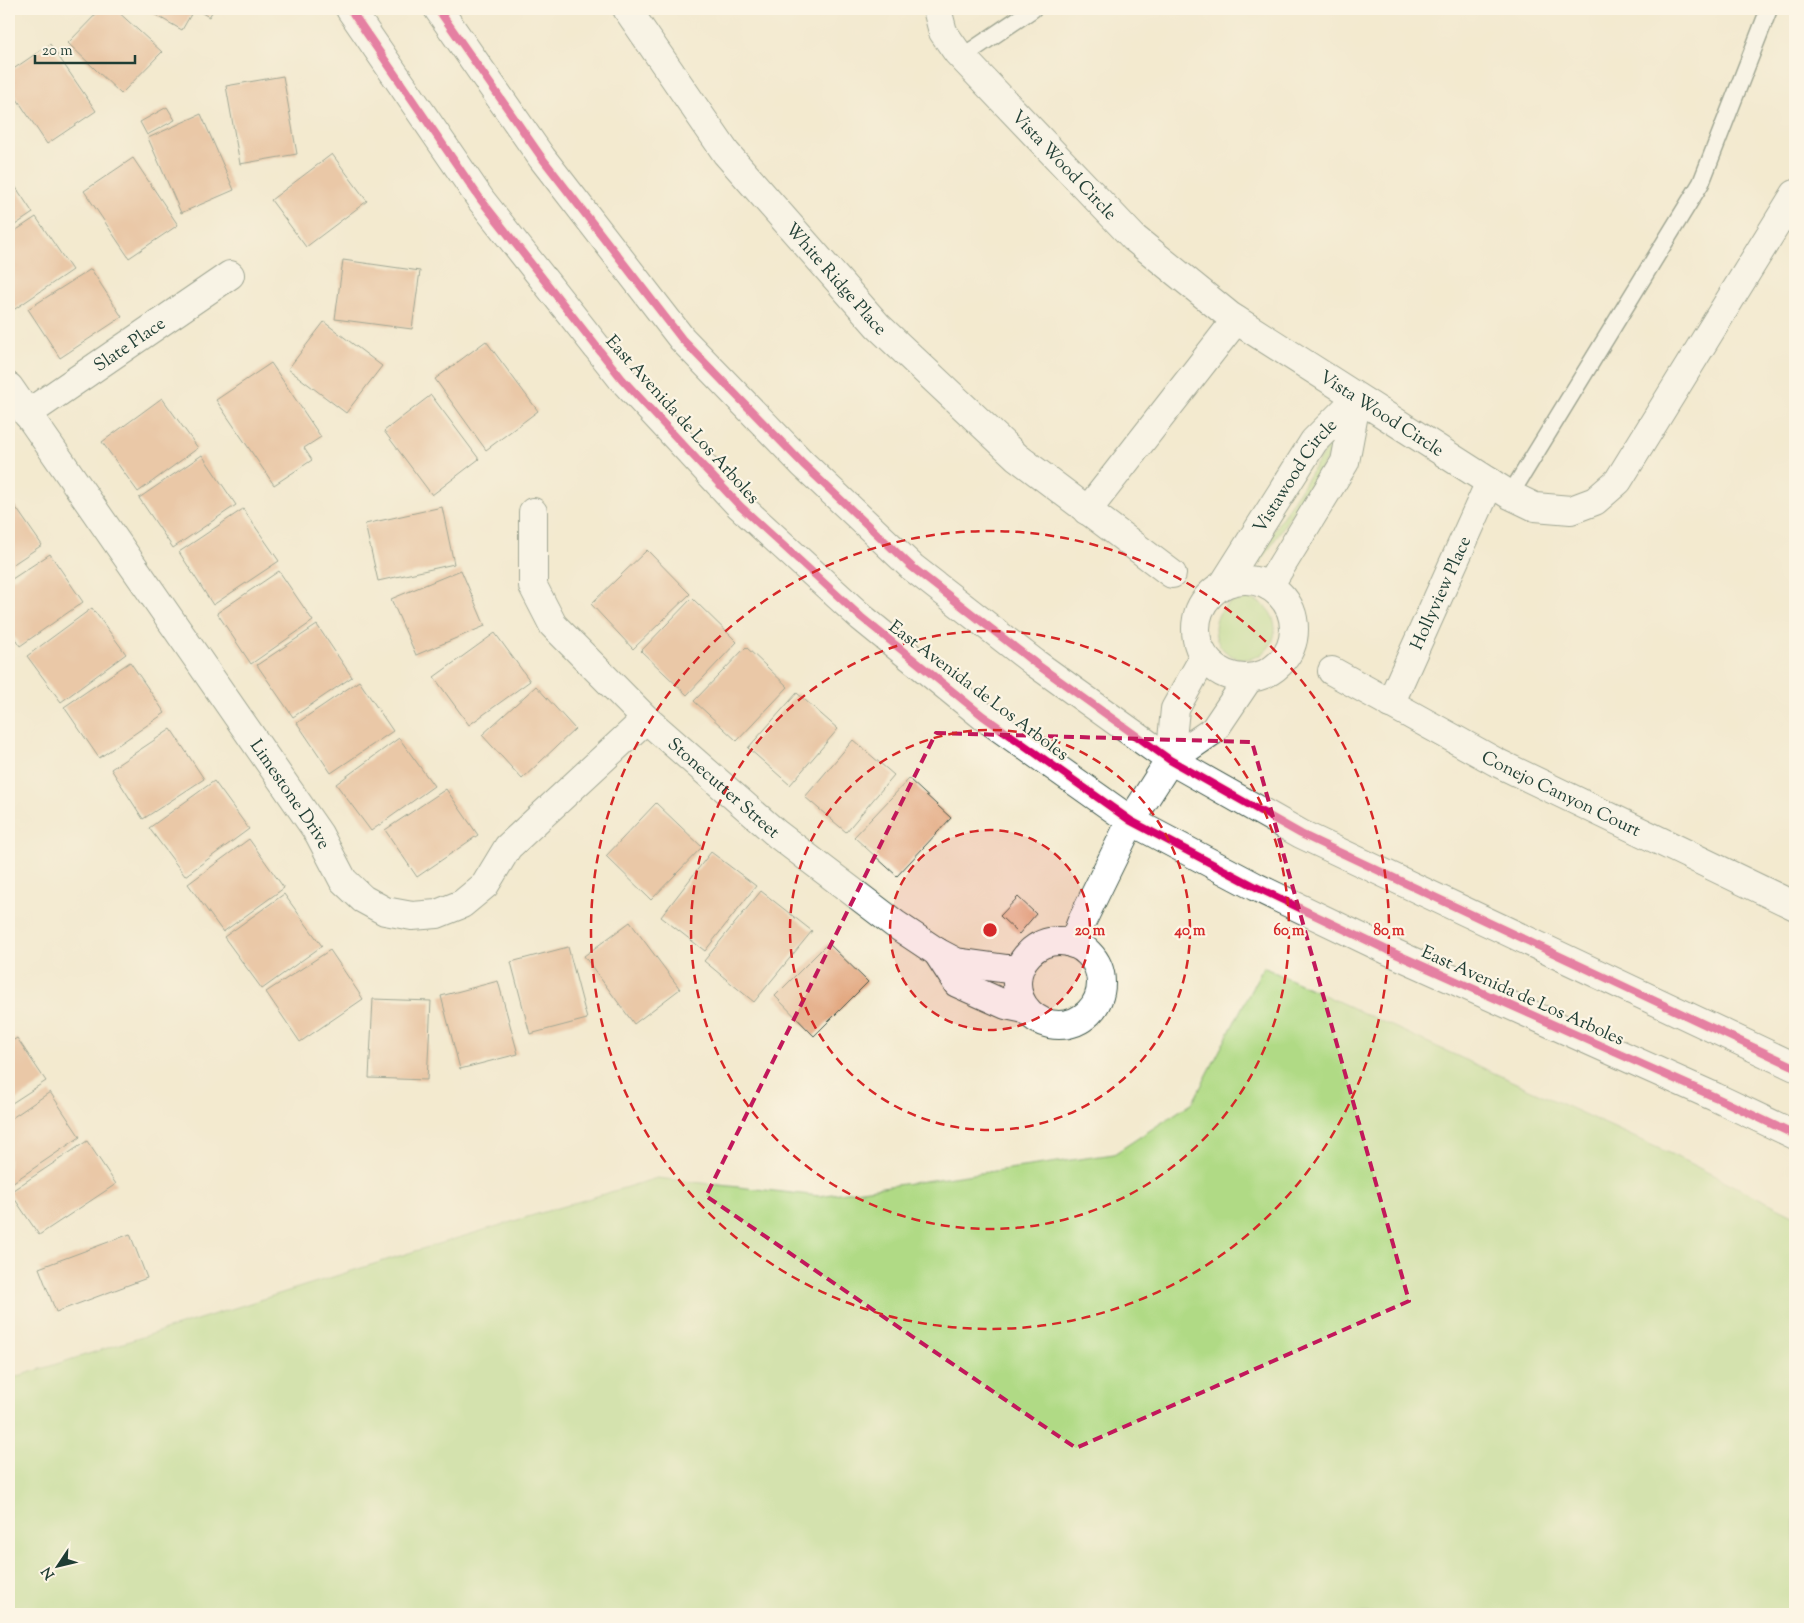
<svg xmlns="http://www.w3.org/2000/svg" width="1804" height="1623" font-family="'Sorts Mill Goudy',serif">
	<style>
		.green { fill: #b0da85; stroke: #688c5c }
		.building { fill: #e0a077 }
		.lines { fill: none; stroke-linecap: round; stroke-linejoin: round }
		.lane-casing { stroke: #3f574b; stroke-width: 19 }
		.street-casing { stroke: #3f574b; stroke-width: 30 }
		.secondary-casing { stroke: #3f574b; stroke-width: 30 }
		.lane { stroke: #fff; stroke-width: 16 }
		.street { stroke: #fff; stroke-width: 28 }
		.secondary { stroke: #fff; stroke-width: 28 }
		.cycleway-casing { stroke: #fcf5e5; stroke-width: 11 }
		.cycleway { stroke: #d6006c; stroke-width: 8 }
		.marked { fill: none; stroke: #c2185b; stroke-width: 4; stroke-dasharray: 10 6; stroke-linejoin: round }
		.ring { fill: none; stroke: #d62828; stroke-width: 2.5; stroke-dasharray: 9 6 }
		.labels { text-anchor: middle; stroke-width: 4.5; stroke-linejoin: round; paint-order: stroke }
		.street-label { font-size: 18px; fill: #1f3d34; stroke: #fcf5e5 }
		.centre { fill: #d62828; stroke: #fcf5e5; stroke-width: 2.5 }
		.ring-label { font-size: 15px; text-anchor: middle; font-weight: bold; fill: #d62828; stroke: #fcf5e5; stroke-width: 4.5; stroke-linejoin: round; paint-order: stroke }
	</style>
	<rect width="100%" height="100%" fill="#fcf5e5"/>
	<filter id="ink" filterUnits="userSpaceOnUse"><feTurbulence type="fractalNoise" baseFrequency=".02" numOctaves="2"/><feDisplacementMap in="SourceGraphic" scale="10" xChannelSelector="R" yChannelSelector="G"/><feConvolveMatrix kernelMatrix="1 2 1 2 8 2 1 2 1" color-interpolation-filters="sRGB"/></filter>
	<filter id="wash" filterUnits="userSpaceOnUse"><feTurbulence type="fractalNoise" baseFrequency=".0096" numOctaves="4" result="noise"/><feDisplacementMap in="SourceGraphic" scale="20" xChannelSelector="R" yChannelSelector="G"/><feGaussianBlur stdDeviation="1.12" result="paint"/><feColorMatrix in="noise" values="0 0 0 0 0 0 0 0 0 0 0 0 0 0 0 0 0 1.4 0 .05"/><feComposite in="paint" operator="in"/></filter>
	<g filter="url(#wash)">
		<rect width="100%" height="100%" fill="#f3eacf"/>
		<g class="green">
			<path d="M1330 443 1335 446 1260 563 1254 561Z"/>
			<circle cx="1245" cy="629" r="30"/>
			<path d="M1263 967 1673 1155 1795 1216V1614H9V1379L428 1247 657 1178 819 1196 1114 1154 1193 1102Z"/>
		</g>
		<g id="blocks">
			<g class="building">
				<path d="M101 9H115L162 52 121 94 68 43Z"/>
				<path d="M145 9H194L182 30Z"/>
				<path d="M195 9H214L209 17Z"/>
				<path d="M50 44 96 111 47 144 9 87V72Z"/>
				<path d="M283 76 297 154 240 164 226 86Z"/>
				<path d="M167 107 175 120 147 135 140 122Z"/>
				<path d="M201 114 234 190 181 213 148 138Z"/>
				<path d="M332 154 367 201 306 247 271 200Z"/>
				<path d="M133 158 178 225 129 258 84 191Z"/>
				<path d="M9 177 33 213 9 229Z"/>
				<path d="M36 217 72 270 9 313V235Z"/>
				<path d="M343 260 420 271 412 329 335 319Z"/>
				<path d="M91 269 122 317 60 358 28 309Z"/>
				<path d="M324 322 382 366 346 413 288 369Z"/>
				<path d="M486 341 538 411 486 450 435 379Z"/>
				<path d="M271 363 321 437 304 448 312 460 274 485 216 400Z"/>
				<path d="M431 395 479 459 432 495 384 431Z"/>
				<path d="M162 398 198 448 138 492 102 442Z"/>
				<path d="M202 455 236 505 173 548 139 498Z"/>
				<path d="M10 499 42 545 9 567V500Z"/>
				<path d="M442 507 454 564 378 581 365 524Z"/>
				<path d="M243 509 279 561 213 605 179 552Z"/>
				<path d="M647 550 690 594 633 649 591 604Z"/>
				<path d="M50 554 83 602 20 646 9 629V581Z"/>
				<path d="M461 570 485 626 416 655 391 599Z"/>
				<path d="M279 571 313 621 251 664 217 613Z"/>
				<path d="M692 598 737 642 687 695 641 651Z"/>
				<path d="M92 608 126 654 61 702 27 656Z"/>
				<path d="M317 625 352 677 293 717 257 665Z"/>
				<path d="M495 633 530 681 469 725 434 677Z"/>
				<path d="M746 647 788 687 737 741 694 701Z"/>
				<path d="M130 662 165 713 99 758 64 707Z"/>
				<path d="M359 681 393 731 331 773 297 723Z"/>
				<path d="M536 686 575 729 522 779 482 735Z"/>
				<path d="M797 693 838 729 790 785 748 748Z"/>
				<path d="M171 729 204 779 143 819 111 769Z"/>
				<path d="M399 738 434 786 371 831 336 784Z"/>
				<path d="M853 740 894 775 846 832 805 797Z"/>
				<path d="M909 779 951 818 897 876 854 837Z"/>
				<path d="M214 781 249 829 185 876 149 828Z"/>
				<path d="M446 789 478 835 417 877 385 830Z"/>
				<path d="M656 803 702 847 651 900 606 856Z"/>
				<path d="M249 839 284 888 223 932 188 884Z"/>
				<path d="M711 852 756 886 705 951 661 917Z"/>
				<path d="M761 891 812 931 754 1002 704 961Z"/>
				<path d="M284 894 322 946 262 989 224 937Z"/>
				<path d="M1018 897 1036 914 1019 934 1000 916Z"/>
				<path d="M630 922 680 989 634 1024 584 956Z"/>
				<path d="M828 943 868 982 814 1036 775 996Z"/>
				<path d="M568 947 587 1019 530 1034 511 962Z"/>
				<path d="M330 950 363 999 300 1042 266 992Z"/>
				<path d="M498 981 518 1054 460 1069 441 996Z"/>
				<path d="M373 999 431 1001 427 1080 369 1078Z"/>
				<path d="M17 1038 46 1081 9 1105V1043Z"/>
				<path d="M50 1092 80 1137 9 1185V1120Z"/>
				<path d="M87 1141 116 1184 39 1235 10 1192Z"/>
				<path d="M130 1234 147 1278 56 1312 39 1268Z"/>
			</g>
		</g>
	</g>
	<g filter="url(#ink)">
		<use href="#blocks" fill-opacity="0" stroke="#3f574b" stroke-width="1"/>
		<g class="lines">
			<g class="lane-casing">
				<g id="lane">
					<path d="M962 57 1033 9"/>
					<path d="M1510 495 1701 183 1769 9"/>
				</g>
			</g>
			<g class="street-casing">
				<g id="street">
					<path id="s1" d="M627 9 726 153 878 326 1017 457 1172 574"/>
					<path id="s2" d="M937 9 943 32 957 52 1134 238 1230 316 1510 495 1535 507 1571 510 1595 501 1618 481 1795 194"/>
					<path id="s3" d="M9 387 319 834 343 880 363 899 385 911 412 916 437 914 462 904 485 885 508 847 646 719"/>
					<path id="s4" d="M27 414 230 275"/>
					<path d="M1087 511 1236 320"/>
					<path id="s5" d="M533 512V586L553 625 646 719 777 834 895 924 937 952 956 962 1007 969H1019"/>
					<circle cx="1245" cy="629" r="49"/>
					<path id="s6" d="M1223 585 1314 441 1357 398"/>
					<path d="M1269 586 1345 462 1357 398"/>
					<path id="s7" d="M1332 671 1496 762 1795 906"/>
					<path id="s8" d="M1390 704 1490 482"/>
					<path d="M1170 760 1175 709 1204 657"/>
					<circle cx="1059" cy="983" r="42"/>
					<path d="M1073 944 1081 923 1131 821 1170 760 1214 730 1249 678"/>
					<path d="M937 952 957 983 1006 1005 1025 1009"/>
				</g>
			</g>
			<g class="secondary-casing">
				<g id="secondary">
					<path d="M350 9 481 200 622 379 740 506 861 617 983 716 1131 821 1256 887 1387 950 1715 1097 1795 1135"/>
					<path d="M438 9 542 158 682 339 803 464 912 567 1035 663 1170 760 1301 834 1795 1067"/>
				</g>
			</g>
			<use href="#lane" class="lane"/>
			<use href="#street" class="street"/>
			<use href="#secondary" class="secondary"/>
			<g class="cycleway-casing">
				<g id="cycleway">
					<path d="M350 9 481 200 622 379 740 506 861 617 983 716 1131 821 1256 887 1387 950 1715 1097 1795 1135"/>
					<path d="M438 9 542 158 682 339 803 464 912 567 1035 663 1170 760 1301 834 1795 1067"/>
				</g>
			</g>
			<use href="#cycleway" class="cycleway"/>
		</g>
	</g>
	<path d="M0 0H1804V1623H0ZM936 733 1252 742 1409 1301 1076 1448 706 1196Z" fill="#f3eacf" fill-opacity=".55" fill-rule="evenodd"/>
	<path class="marked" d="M936 733 1252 742 1409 1301 1076 1448 706 1196Z"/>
	<circle cx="990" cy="930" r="100" fill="#d62828" fill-opacity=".12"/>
	<g class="ring">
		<circle cx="990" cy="930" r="100"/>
		<circle cx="990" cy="930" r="200"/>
		<circle cx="990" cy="930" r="299"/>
		<circle cx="990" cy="930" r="399"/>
	</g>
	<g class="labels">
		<g class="street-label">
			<text dy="6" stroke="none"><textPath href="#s2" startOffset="204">Vista Wood Circle</textPath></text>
			<text dy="6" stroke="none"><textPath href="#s1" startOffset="342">White Ridge Place</textPath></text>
			<text dy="6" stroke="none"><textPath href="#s4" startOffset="124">Slate Place</textPath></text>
			<text dy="6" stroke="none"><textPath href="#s2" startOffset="609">Vista Wood Circle</textPath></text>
			<text transform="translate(683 419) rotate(48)" y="6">East Avenida de Los Arboles</text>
			<text dy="6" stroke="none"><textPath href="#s6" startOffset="131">Vistawood Circle</textPath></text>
			<text dy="6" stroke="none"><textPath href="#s8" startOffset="122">Hollyview Place</textPath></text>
			<text transform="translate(979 690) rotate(37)" y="6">East Avenida de Los Arboles</text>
			<text dy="6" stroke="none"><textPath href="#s5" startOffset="354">Stonecutter Street</textPath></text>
			<text dy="6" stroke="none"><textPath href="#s7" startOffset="260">Conejo Canyon Court</textPath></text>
			<text dy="6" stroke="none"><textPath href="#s3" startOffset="495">Limestone Drive</textPath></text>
			<text transform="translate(1523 995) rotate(24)" y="6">East Avenida de Los Arboles</text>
		</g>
	</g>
	<circle cx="990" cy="930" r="8" class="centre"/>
	<g class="ring-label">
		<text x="1090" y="935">20 m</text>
		<text x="1190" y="935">40 m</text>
		<text x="1289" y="935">60 m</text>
		<text x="1389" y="935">80 m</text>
	</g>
	<rect width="1804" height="1623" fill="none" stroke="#fcf5e5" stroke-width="30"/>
	<g transform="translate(58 1566) rotate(235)" stroke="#fcf5e5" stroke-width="4" paint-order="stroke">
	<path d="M0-4L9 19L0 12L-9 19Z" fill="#1f3d34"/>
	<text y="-8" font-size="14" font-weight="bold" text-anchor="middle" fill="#1f3d34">N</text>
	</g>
	<path d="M35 55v8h100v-8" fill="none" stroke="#1f3d34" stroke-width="2.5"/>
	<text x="42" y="55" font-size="15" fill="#1f3d34" stroke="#fcf5e5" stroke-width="4" paint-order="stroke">20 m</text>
</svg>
